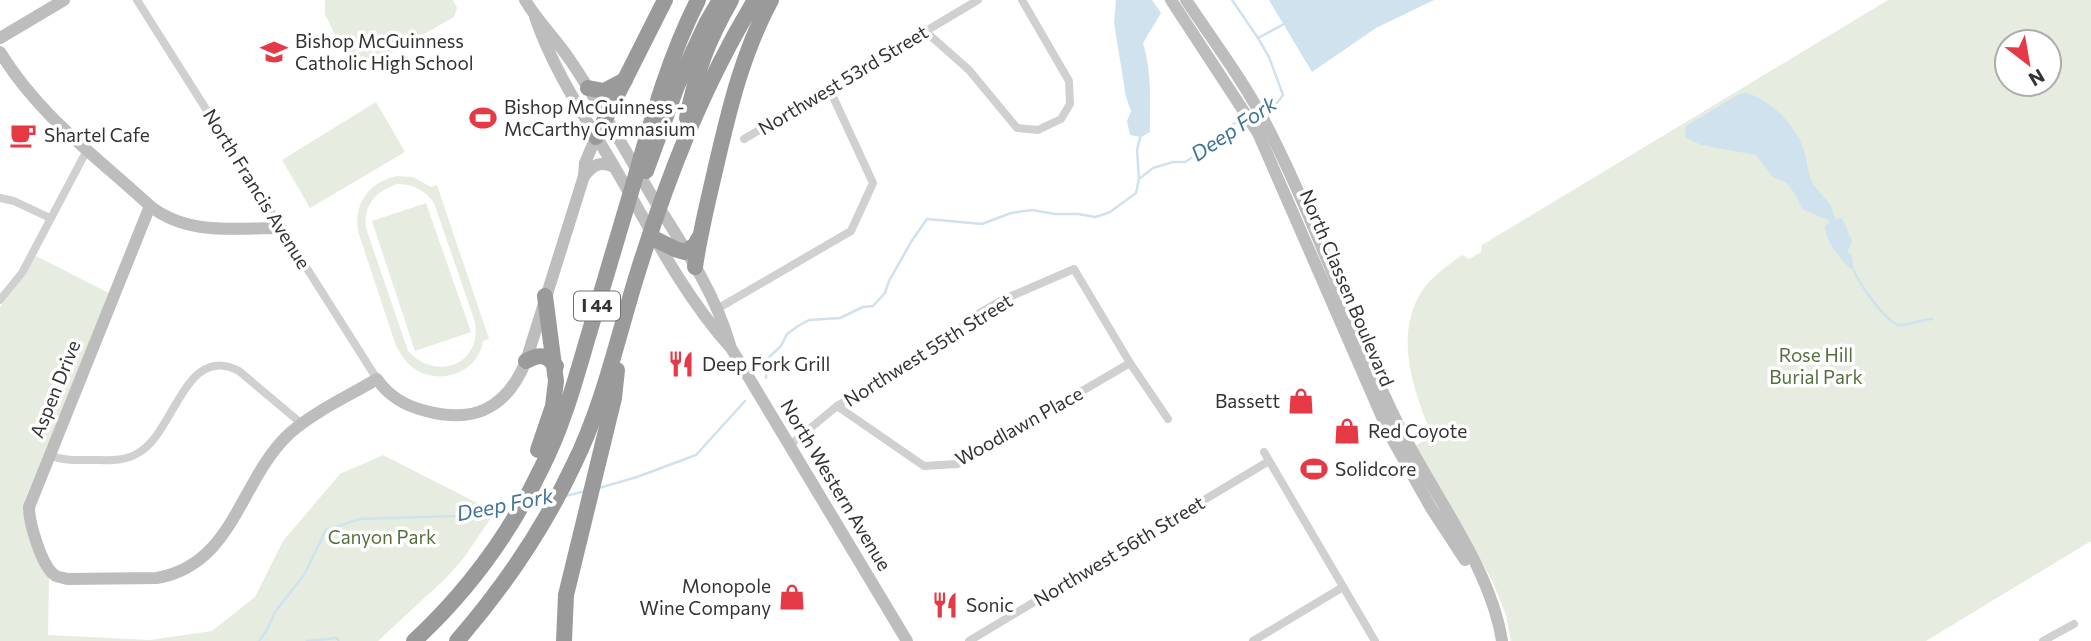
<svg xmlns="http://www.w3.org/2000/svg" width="2091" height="641" font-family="Commissioner,sans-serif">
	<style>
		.green { fill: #e6ecdf; fill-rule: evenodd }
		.water { fill: #cfe2ee }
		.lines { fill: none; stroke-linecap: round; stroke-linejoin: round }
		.stream { stroke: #cfe2ee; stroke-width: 2.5 }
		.street { stroke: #d0d0d0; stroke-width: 8 }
		.secondary { stroke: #bdbdbd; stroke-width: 12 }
		.highway { stroke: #9a9a9a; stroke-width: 16 }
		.labels { text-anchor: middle; stroke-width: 7; stroke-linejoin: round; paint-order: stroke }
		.shield { fill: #fff; stroke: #707070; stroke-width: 2 }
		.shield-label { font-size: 18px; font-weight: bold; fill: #333 }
		.poi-label { font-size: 19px; fill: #333; stroke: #fff; text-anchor: start }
		.street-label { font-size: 19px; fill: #333; stroke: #fff }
		.park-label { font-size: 19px; fill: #56703f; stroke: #fff }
		.water-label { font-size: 21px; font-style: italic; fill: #3f7597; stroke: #fff }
	</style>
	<rect width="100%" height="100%" fill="#fff"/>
	<g class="green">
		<path d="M325 0H453L457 8 454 17 354 74 325 14Z"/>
		<path d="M1888 0H2091V541L1926 641H1511L1506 615 1492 580 1415 446 1432 436C1414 391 1393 336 1422 291 1432 276 1447 266 1462 255L1469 259 1481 252 1482 245ZM2007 42H2049V84H2007Z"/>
		<path d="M376 102 405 152 310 208 282 160Z"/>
		<path d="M397 176 413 177 431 187 437 185 489 339 483 341C479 371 443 385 418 371 407 365 402 356 396 346L358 231C354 203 369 182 397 176ZM397 184C413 184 425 190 434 203L474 319C485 363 437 383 408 351L366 228C363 205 376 191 397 184Z"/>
		<path d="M426 203 471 332 415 351 372 221Z"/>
		<path d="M34 255 109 293 25 500 24 514 49 578 48 635 150 640 212 631 255 597 283 541 340 474 383 455 495 512 463 559 446 578 378 641H0V307L23 278Z"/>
	</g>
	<g class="water">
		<path d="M1116 0H1152L1161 13 1143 43C1152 72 1150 102 1150 132L1141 137 1130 135 1127 121 1131 111 1126 97 1114 23Z"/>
		<path d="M1269 0H1434L1376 28 1312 72Z"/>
		<path d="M1747 93C1772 101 1796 126 1804 150 1807 159 1807 168 1810 177 1813 187 1823 196 1830 204 1833 209 1833 214 1836 219L1842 218 1852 241 1847 252 1852 256 1854 271C1841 262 1826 242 1825 226L1829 223 1828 220 1802 209 1795 194 1787 183 1773 177 1756 155 1701 145 1685 137 1686 126 1739 94Z"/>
	</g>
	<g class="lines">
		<g class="stream">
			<path d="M1232 0 1258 38"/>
			<path d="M1262 110 1277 103 1283 95 1269 57 1258 38 1284 24"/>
			<path d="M1139 179 1137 150 1141 134"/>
			<path d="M1854 271C1860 284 1885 322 1899 325 1910 326 1921 319 1932 319"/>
			<path d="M766 378 768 358 781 346 787 334 798 326 809 320 840 318 863 307 873 306 885 293 889 281 911 242 927 219 982 224 1011 213 1032 210 1055 214H1078L1095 217 1102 215 1110 212 1136 193 1139 179 1153 168 1173 162H1185L1215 143 1233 124 1244 119"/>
			<path d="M599 488 637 477 696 455 745 401"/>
			<path d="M565 496 586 491"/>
			<path d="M531 502 548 499"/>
			<path d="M259 641 267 630 275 612 304 575 326 530 360 519 456 516 514 504"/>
			<path d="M307 641 337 638 339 641"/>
		</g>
		<g class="street">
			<path d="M137 0 377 379"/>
			<path d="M925 31 969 70 1017 128 1038 130 1061 119 1070 104 1069 81 1022 0"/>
			<path d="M744 139 978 0"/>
			<path d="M0 198 14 201 50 218"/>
			<path d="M0 300 22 273 87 150"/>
			<path d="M717 309 851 231 873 183 829 88"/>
			<path d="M837 406 924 466 957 464 1130 363"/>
			<path d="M790 445 837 406 895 369 941 346 973 317 1000 301 1074 269 1130 363 1168 419"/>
			<path d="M1264 452 1375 641"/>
			<path d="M49 455C63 461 76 460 91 460 108 460 124 462 138 453 175 433 185 342 239 371L302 424"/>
			<path d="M969 641 1269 461"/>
			<path d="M1253 641 1343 587"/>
			<path d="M2043 641 2074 624"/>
		</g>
		<g class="secondary">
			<path d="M525 0C538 22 556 39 570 60 600 104 626 152 653 198 682 244 715 292 730 345"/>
			<path d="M1171 0 1258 133 1390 435 1431 508 1465 560"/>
			<path d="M1186 0C1214 42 1246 84 1269 130 1317 224 1350 326 1397 422 1430 491 1490 565 1502 641"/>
			<path d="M535 17C554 72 586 118 615 168 650 229 684 296 731 348L907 641"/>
			<path d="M0 38 64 0"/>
			<path d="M0 52C40 117 95 155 150 206 188 236 236 228 281 228"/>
			<path d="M584 176C594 164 600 161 614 167"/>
			<path d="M150 206 29 507C29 523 42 568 56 576 58 577 65 578 67 579L157 578C235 564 239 480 290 433 315 411 349 396 377 379 389 397 405 406 426 411 474 424 507 408 526 361L584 176 585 163 596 137"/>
		</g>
		<g class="highway">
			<path d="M588 88 604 91 625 80"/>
			<path d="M687 118C697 70 707 42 731 0"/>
			<path d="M596 137 665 0"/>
			<path d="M646 171 677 86 707 22 720 0"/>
			<path d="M657 240 675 249 685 252 695 245 699 238"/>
			<path d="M695 267C700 232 709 197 717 162 730 106 743 52 771 0"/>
			<path d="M526 361C539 354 546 354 556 366"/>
			<path d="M538 450 553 406 556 381 545 296"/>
			<path d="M414 641C467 592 511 532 542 467 563 426 575 381 588 337 604 283 620 229 636 175 653 115 670 55 698 0"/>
			<path d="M457 641C504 587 543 530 574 464 603 405 617 340 636 278 666 181 702 87 755 0"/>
			<path d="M564 641 566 595 614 398 617 370"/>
		</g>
	</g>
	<defs>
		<g id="school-bare" transform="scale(2.1)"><path d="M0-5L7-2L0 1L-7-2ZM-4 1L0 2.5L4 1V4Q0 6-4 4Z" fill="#e63946" stroke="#fff" stroke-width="2.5" paint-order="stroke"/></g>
		<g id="stadium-bare" transform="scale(2.1)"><path d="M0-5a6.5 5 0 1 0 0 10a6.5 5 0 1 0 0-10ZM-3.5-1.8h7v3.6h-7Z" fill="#e63946" stroke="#fff" stroke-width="2.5" paint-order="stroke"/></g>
		<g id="cafe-bare" transform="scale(2.1)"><path d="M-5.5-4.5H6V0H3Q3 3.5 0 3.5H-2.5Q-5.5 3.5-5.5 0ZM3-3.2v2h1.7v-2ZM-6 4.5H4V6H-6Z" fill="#e63946" stroke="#fff" stroke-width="2.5" paint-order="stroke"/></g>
		<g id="restaurant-bare" transform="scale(2.1)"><path d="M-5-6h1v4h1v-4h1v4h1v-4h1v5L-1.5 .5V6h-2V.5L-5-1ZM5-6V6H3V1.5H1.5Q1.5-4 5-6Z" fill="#e63946" stroke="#fff" stroke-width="2.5" paint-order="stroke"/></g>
		<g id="shop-bare" transform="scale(2.1)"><path d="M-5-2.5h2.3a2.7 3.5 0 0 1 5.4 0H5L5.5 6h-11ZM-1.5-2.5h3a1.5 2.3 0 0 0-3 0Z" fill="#e63946" stroke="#fff" stroke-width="2.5" paint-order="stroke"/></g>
	</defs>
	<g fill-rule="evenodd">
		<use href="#school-bare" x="274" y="52"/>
		<use href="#stadium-bare" x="483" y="118"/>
		<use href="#cafe-bare" x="23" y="135"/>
		<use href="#restaurant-bare" x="681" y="364"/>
		<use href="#shop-bare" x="1301" y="401"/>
		<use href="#shop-bare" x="1347" y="431"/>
		<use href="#stadium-bare" x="1314" y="469"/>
		<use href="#shop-bare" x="792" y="597"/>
		<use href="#restaurant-bare" x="945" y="605"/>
	</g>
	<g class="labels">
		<rect class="shield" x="574" y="291.5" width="46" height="29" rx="5"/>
		<g class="shield-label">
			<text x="597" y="312">I 44</text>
		</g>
		<g class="poi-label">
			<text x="295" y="48">Bishop McGuinness<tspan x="295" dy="22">Catholic High School</tspan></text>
			<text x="504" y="114">Bishop McGuinness -<tspan x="504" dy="22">McCarthy Gymnasium</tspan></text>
			<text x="44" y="142">Shartel Cafe</text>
			<text x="702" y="371">Deep Fork Grill</text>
			<text x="1280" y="408" text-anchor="end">Bassett</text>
			<text x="1368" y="438">Red Coyote</text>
			<text x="1335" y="476">Solidcore</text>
			<text x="771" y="593" text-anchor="end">Monopole<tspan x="771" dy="22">Wine Company</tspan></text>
			<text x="966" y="612">Sonic</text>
		</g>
		<g class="street-label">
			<text transform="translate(843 80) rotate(-31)" y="7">Northwest 53rd Street</text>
			<text transform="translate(257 189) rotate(58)" y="7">North Francis Avenue</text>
			<text transform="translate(1347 288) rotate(67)" y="7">North Classen Boulevard</text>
			<text transform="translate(928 350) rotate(-32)" y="7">Northwest 55th Street</text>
			<text transform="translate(55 389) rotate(-68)" y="7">Aspen Drive</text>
			<text transform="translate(1019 426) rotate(-29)" y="7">Woodlawn Place</text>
			<text transform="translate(836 485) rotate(59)" y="7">North Western Avenue</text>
			<text transform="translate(1119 551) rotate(-31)" y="7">Northwest 56th Street</text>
		</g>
		<g class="park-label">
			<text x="1816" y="362">Rose Hill<tspan x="1816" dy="22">Burial Park</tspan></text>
			<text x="382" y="544">Canyon Park</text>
		</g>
		<g class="water-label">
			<text transform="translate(1234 129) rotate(-34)" y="7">Deep Fork</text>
			<text transform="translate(505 505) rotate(-11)" y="7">Deep Fork</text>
		</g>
	</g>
	<g transform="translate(2028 63) rotate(149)"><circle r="33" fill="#ffffff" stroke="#adadad" stroke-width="2"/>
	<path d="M0-5L12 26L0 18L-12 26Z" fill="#e63946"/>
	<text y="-10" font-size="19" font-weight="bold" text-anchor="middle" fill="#333333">N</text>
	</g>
</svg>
